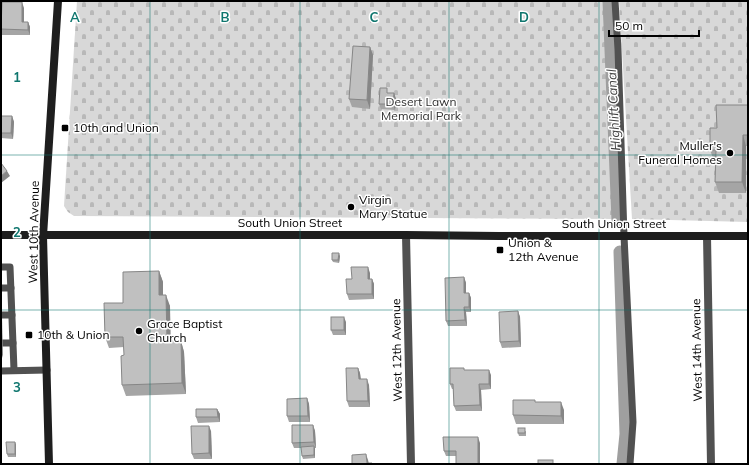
<svg xmlns="http://www.w3.org/2000/svg" width="749" height="465" font-family="Mulish,sans-serif">
	<style>
		.cemetery { fill: url(#cemetery-stones) }
		.lines { fill: none; stroke-linecap: round; stroke-linejoin: round }
		.canal { stroke: #9f9f9f; stroke-width: 13 }
		.service { stroke: #515151; stroke-width: 7 }
		.minor { stroke: #515151; stroke-width: 8 }
		.secondary { stroke: #1e1e1e; stroke-width: 8 }
		.wall { fill: #a5a5a5 }
		.shaded-wall { fill: #868686 }
		.building { fill: #c0c0c0; stroke: #868686 }
		.grid { fill: none; stroke: #0f766e; stroke-width: 1; stroke-opacity: 0.55 }
		.poi-dot { fill: #000; stroke: #fff; stroke-width: 1.5 }
		.labels { text-anchor: middle; stroke-width: 3; stroke-linejoin: round; paint-order: stroke }
		.park-label { font-size: 12px; fill: #2f2f2f; stroke: #fff }
		.poi-label { font-size: 12px; fill: #000; stroke: #fff; text-anchor: start }
		.street-label { font-size: 12px; fill: #000; stroke: #fff }
		.water-label { font-size: 13px; font-style: italic; fill: #404040; stroke: #fff }
		.grid-label { font-size: 13px; text-anchor: middle; font-weight: bold; fill: #0f766e; stroke: #fff; stroke-width: 3; stroke-linejoin: round; paint-order: stroke }
	</style>
	<defs>
		<pattern id="cemetery-stones" width="16" height="16" patternUnits="userSpaceOnUse"><rect width="16" height="16" fill="#d8d8d8"/><path d="M2 7V4a2 2 0 0 1 4 0v3zM10 15v-3a2 2 0 0 1 4 0v3z" fill="#b8b8b8"/></pattern>
	</defs>
	<rect width="100%" height="100%" fill="#fff"/>
	<g class="cemetery">
		<path d="M77 1H610L619 219 74 216 68 212 64 206Z"/>
		<path d="M619 1H748V222L632 219Z"/>
	</g>
	<g class="lines">
		<g class="canal">
			<path d="M609 1 618 220"/>
			<path d="M620 252 626 434 623 464"/>
		</g>
		<g class="service">
			<path d="M615 1 618 49 624 236 633 422 630 464"/>
			<path d="M1 267H10L14 370"/>
			<path d="M1 288H11"/>
			<path d="M1 315H12"/>
			<path d="M1 343H13"/>
			<path d="M1 371 47 370"/>
		</g>
		<g class="minor">
			<path d="M406 235 411 464"/>
			<path d="M707 236 711 464"/>
		</g>
		<g class="secondary">
			<path d="M1 235H406L499 236H748"/>
			<path d="M49 464 43 236 58 1"/>
		</g>
	</g>
	<g class="wall">
		<path d="M24 8V22H28L30 27V35H1V21Z"/>
		<path d="M370 47 373 55 370 109 352 107 349 99Z"/>
		<path d="M394 93 396 99 395 110 381 109 379 104Z"/>
		<path d="M748 105V146H746V193H719L715 182 716 161H714L710 150 717 128Z"/>
		<path d="M1 116H12L14 122 13 139 1 138Z"/>
		<path d="M340 256 339 263 333 262 332 260Z"/>
		<path d="M159 271 163 282V295L170 306V341H181L184 352 186 394 126 396 122 385 124 355V347L109 348 105 337 123 303Z"/>
		<path d="M370 273V279H372L374 284V299L349 300 347 294 352 279Z"/>
		<path d="M464 277 466 283V293H469L471 298V312H466L467 326H448L446 321Z"/>
		<path d="M518 311 520 317 521 347 502 348 500 342Z"/>
		<path d="M346 322V335H333L331 330Z"/>
		<path d="M358 368 360 373 361 379 369 385 370 407H349L347 401Z"/>
		<path d="M464 368V370L491 375V389L481 390 482 411H456L454 406 453 389H452L450 384Z"/>
		<path d="M307 398 309 404 310 422H289L287 416Z"/>
		<path d="M536 402 564 410V424H516L513 415Z"/>
		<path d="M217 409 220 414V422L198 423 196 417Z"/>
		<path d="M313 425 315 431 316 448H315V458L303 459 302 456V448H294L292 443Z"/>
		<path d="M211 431 212 459H194L192 454Z"/>
		<path d="M526 431V436H519L518 433Z"/>
		<path d="M15 442 16 445V457H8L7 454Z"/>
		<path d="M480 443V464H456V456H446L444 451Z"/>
	</g>
	<g class="shaded-wall">
		<path d="M22 2 24 8V27L22 22Z"/>
		<path d="M28 22 30 27V35L28 30Z"/>
		<path d="M370 47 373 55 370 109 367 100Z"/>
		<path d="M394 93 396 99 395 110 393 104Z"/>
		<path d="M12 116 14 122 13 139 11 133Z"/>
		<path d="M743 135 746 146V193L742 182Z"/>
		<path d="M7 171 10 176 1 183V176Z"/>
		<path d="M339 253 340 256 339 263 338 260Z"/>
		<path d="M368 267 370 273V284L368 279Z"/>
		<path d="M159 271 163 282V306L159 295Z"/>
		<path d="M1 275 3 358 2 355Z"/>
		<path d="M464 277 466 283V299L464 293Z"/>
		<path d="M372 279 374 284V299L372 294Z"/>
		<path d="M469 293 471 298V312L469 307Z"/>
		<path d="M166 295 170 306 171 352 167 341Z"/>
		<path d="M464 307 466 312 467 326 465 320Z"/>
		<path d="M518 311 520 317 521 347 519 341Z"/>
		<path d="M344 317 346 322V335L344 330Z"/>
		<path d="M181 341 184 352 186 394 182 383Z"/>
		<path d="M358 368 360 373 361 385 359 379Z"/>
		<path d="M489 370 491 375V389L489 384Z"/>
		<path d="M367 379 369 385 370 407 368 401Z"/>
		<path d="M479 384 481 390 482 411 480 405Z"/>
		<path d="M307 398 309 404 310 422 308 416Z"/>
		<path d="M561 402 564 410V424L561 416Z"/>
		<path d="M217 409 220 414V422L218 417Z"/>
		<path d="M313 425 315 431 316 448 314 442Z"/>
		<path d="M209 426 211 431 212 459 209 453Z"/>
		<path d="M1 437V438L2 464H1Z"/>
		<path d="M478 437 480 443V464H478Z"/>
		<path d="M15 442 16 445V457L15 454Z"/>
		<path d="M314 446 315 449V458L314 455Z"/>
		<path d="M366 454 368 460 369 464 367 463Z"/>
	</g>
	<g class="building">
		<path d="M2 2H22V22H28V30L1 29Z"/>
		<path d="M353 46 370 47 367 100 349 99Z"/>
		<path d="M380 88H387V93H394L393 104H379Z"/>
		<path d="M716 105H748V135H743L742 182H715L716 150H710V128H717Z"/>
		<path d="M1 116H12L11 133H1Z"/>
		<path d="M1 163 7 171 1 176Z"/>
		<path d="M332 253H339L338 260H332Z"/>
		<path d="M351 267H368V279H372V294H347L346 279H352Z"/>
		<path d="M159 271V295H166L167 341H181L182 383 122 385 121 356 124 355 123 337H105L104 303H123V272Z"/>
		<path d="M464 277V293H469V307H464L465 320 446 321 445 278Z"/>
		<path d="M1 311 2 355H1Z"/>
		<path d="M518 311 519 341 500 342 499 312Z"/>
		<rect x="331" y="317" width="13" height="13"/>
		<path d="M346 368H358L359 379H367L368 401H347Z"/>
		<path d="M450 368H464V370H489V384H479L480 405 454 406 453 384H450Z"/>
		<path d="M307 398 308 416H287V399Z"/>
		<path d="M513 400H535V402H561V416L513 415Z"/>
		<path d="M196 409H217L218 417H196Z"/>
		<path d="M292 425H313L314 442 292 443Z"/>
		<path d="M191 426H209V453L192 454Z"/>
		<rect x="518" y="428" width="7" height="5"/>
		<path d="M443 437H478V464H456V451H444Z"/>
		<path d="M6 442H15V454H7Z"/>
		<path d="M314 446V455L302 456 301 447Z"/>
		<path d="M366 454 367 463H372V464H352V455Z"/>
		<rect x="538" y="460" width="15" height="4"/>
	</g>
	<path class="grid" d="M150 1V464M300 1V464M449 1V464M599 1V464M1 155H748M1 310H748"/>
	<g class="poi-dot">
		<rect x="61" y="124" width="8" height="8" rx="2"/>
		<circle cx="730" cy="153" r="4"/>
		<circle cx="351" cy="207" r="4"/>
		<rect x="496" y="246" width="8" height="8" rx="2"/>
		<circle cx="139" cy="331" r="4"/>
		<rect x="25" y="331" width="8" height="8" rx="2"/>
	</g>
	<g class="labels">
		<g class="park-label">
			<text x="421" y="106">Desert Lawn<tspan x="421" dy="14">Memorial Park</tspan></text>
		</g>
		<g class="poi-label">
			<text x="73" y="132">10th and Union</text>
			<text x="722" y="150" text-anchor="end">Muller's<tspan x="722" dy="14">Funeral Homes</tspan></text>
			<text x="359" y="204">Virgin<tspan x="359" dy="14">Mary Statue</tspan></text>
			<text x="508" y="247">Union &amp;<tspan x="508" dy="14">12th Avenue</tspan></text>
			<text x="147" y="328">Grace Baptist<tspan x="147" dy="14">Church</tspan></text>
			<text x="37" y="339">10th &amp; Union</text>
		</g>
		<g class="street-label">
			<text x="290" y="227">South Union Street</text>
			<text x="614" y="228">South Union Street</text>
			<text transform="translate(34 232) rotate(-89)" y="4">West 10th Avenue</text>
			<text transform="translate(397 350) rotate(-91)" y="4">West 12th Avenue</text>
			<text transform="translate(697 350) rotate(-91)" y="4">West 14th Avenue</text>
		</g>
		<g class="water-label">
			<text transform="translate(613 110) rotate(-93)" y="5">Highlift Canal</text>
		</g>
	</g>
	<g class="grid-label">
		<text x="75" y="22">A</text>
		<text x="225" y="22">B</text>
		<text x="374" y="22">C</text>
		<text x="524" y="22">D</text>
		<text x="17" y="82">1</text>
		<text x="17" y="237">2</text>
		<text x="17" y="392">3</text>
	</g>
	<rect width="749" height="465" fill="none" stroke="#000000" stroke-width="4"/>
	<path d="M609 30v6h90v-6" fill="none" stroke="#000000" stroke-width="2"/>
	<text x="615" y="30" font-size="12" fill="#000000" stroke="#ffffff" stroke-width="3" paint-order="stroke">50 m</text>
</svg>
